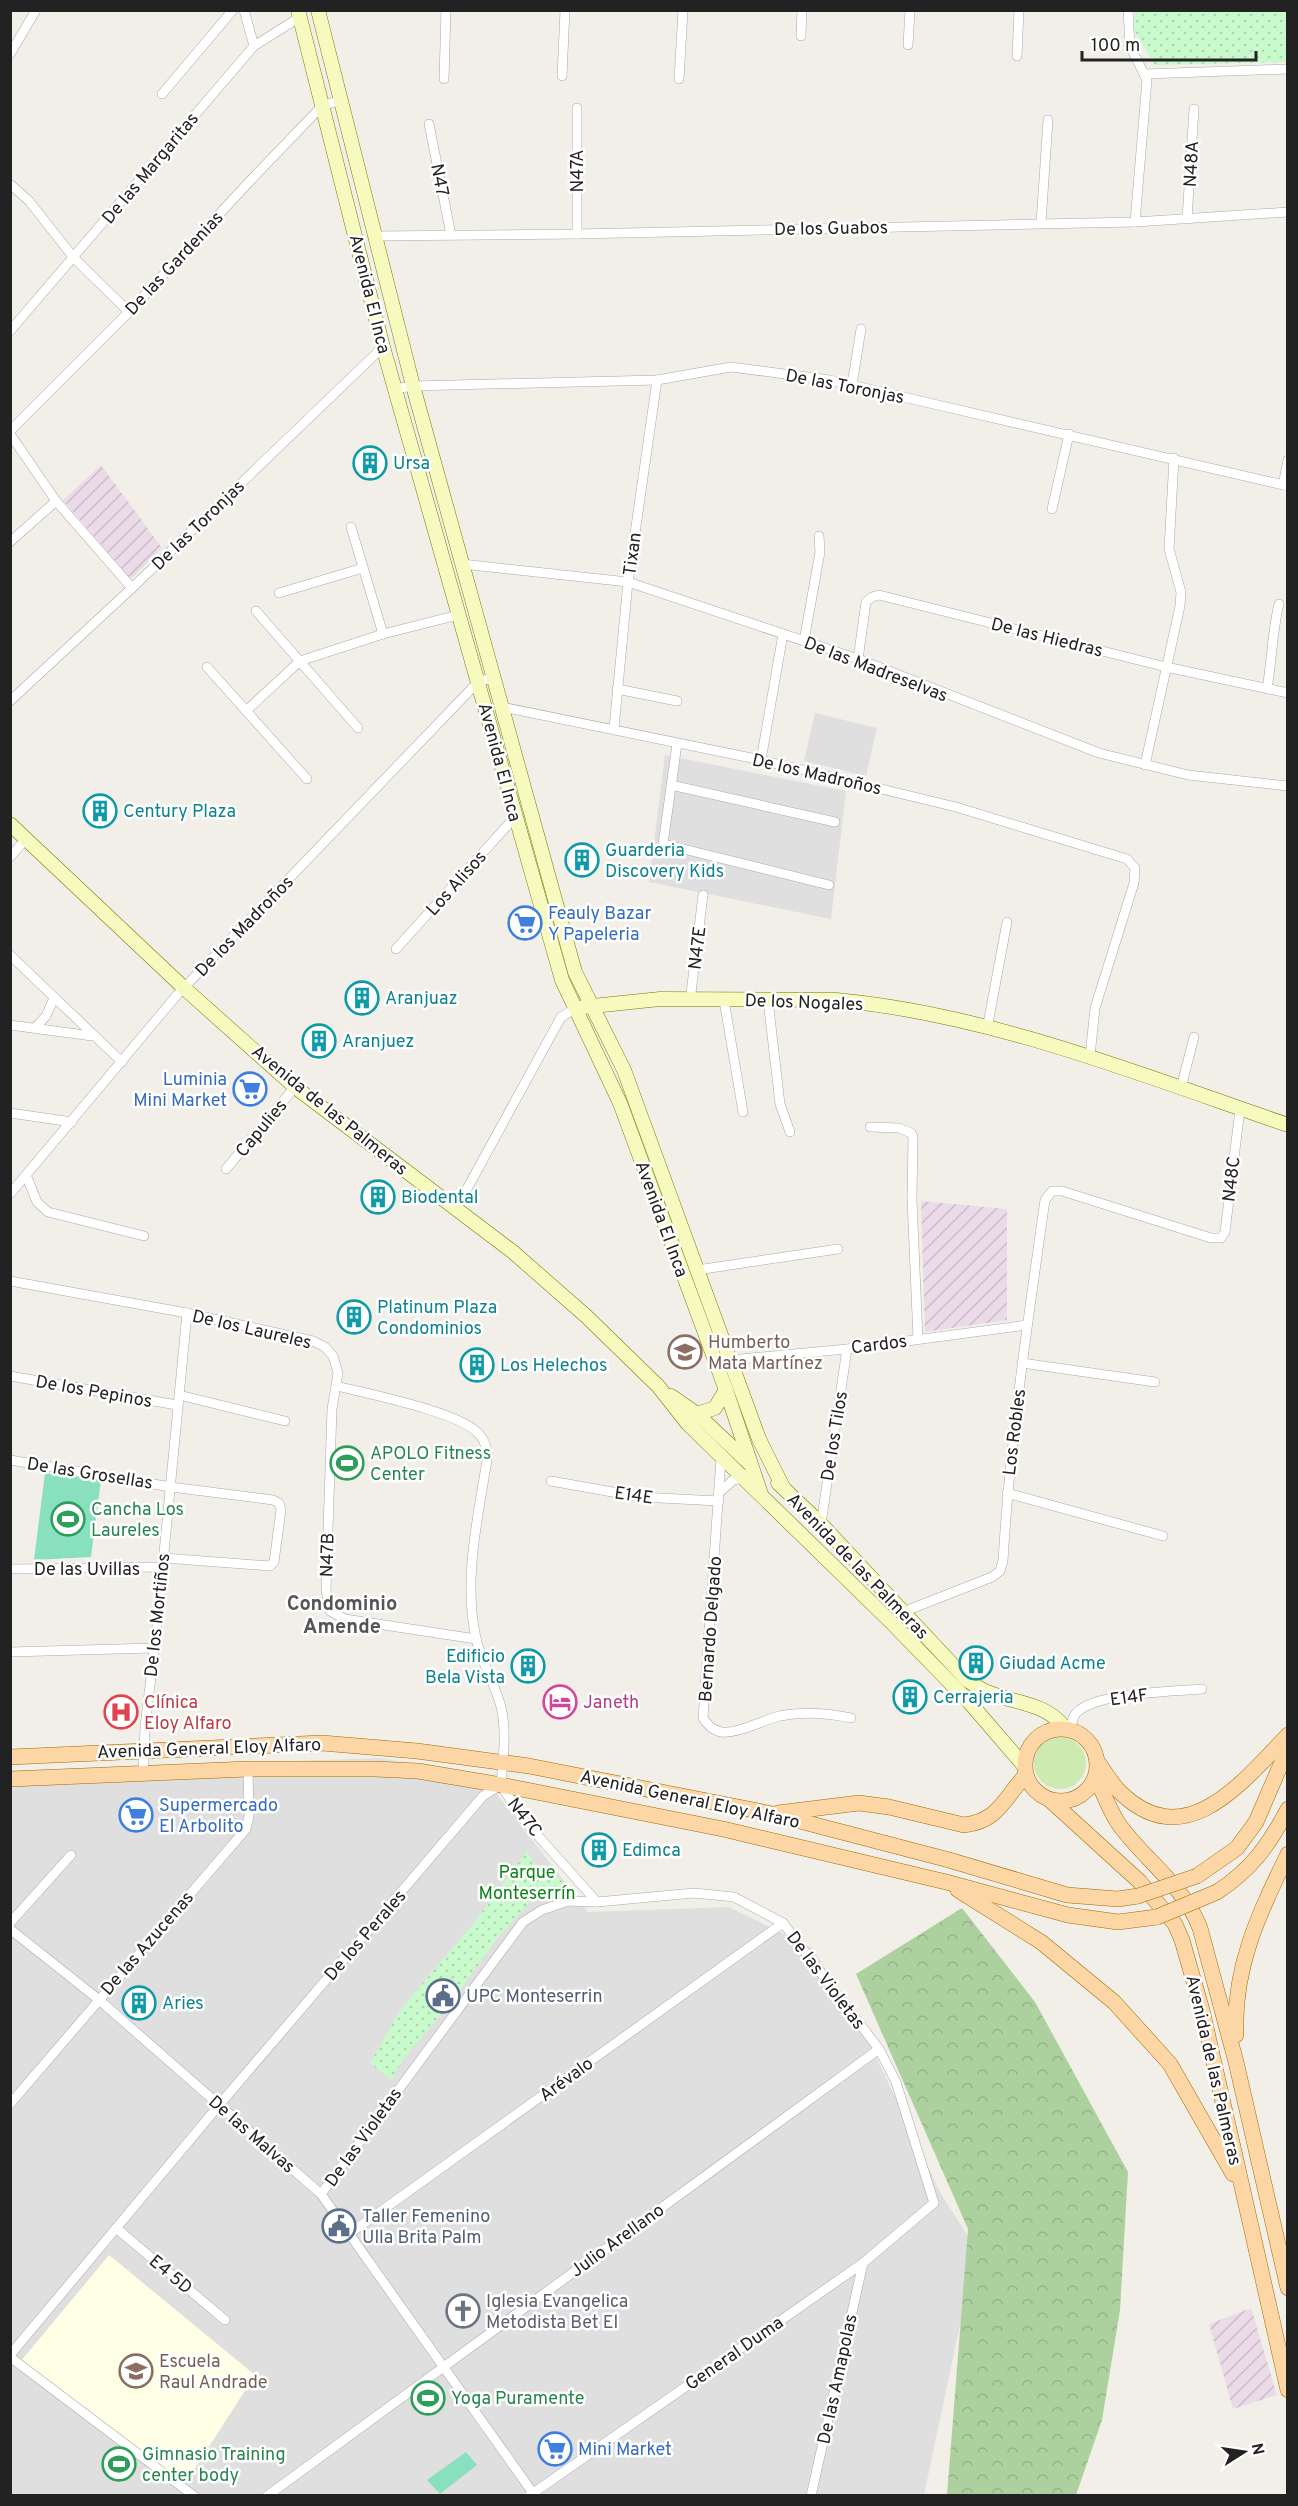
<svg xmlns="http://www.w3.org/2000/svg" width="1298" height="2506" font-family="Overpass,sans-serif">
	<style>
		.residential { fill: #e0dfdf }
		.industrial { fill: url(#industrial-furrows) }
		.education { fill: #ffffe5 }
		.grass { fill: #cdebb0 }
		.forest { fill: url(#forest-crowns) }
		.park { fill: url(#park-dots) }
		.pitch { fill: #88e0be }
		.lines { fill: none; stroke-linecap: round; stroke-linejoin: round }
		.street-casing { stroke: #a9a9a9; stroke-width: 10 }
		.secondary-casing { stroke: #707d05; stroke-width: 15 }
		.primary-casing { stroke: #a06b00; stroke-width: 16 }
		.street { stroke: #fff; stroke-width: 9 }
		.secondary { stroke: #f7fabf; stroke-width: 14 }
		.primary { stroke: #fcd6a4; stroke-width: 15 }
		.primary-bridge-casing { stroke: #a06b00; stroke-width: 16; stroke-linecap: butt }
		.primary-bridge { stroke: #fcd6a4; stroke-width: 15 }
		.labels { text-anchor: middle; stroke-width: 5; stroke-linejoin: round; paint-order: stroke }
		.street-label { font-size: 18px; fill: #222; stroke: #fff }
		.culture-label { font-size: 18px; fill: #0d838f; stroke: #fff; text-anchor: start }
		.shop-label { font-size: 18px; fill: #366cbe; stroke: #fff; text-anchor: start }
		.education-label { font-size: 18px; fill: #785e54; stroke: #fff; text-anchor: start }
		.leisure-label { font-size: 18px; fill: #27864d; stroke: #fff; text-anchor: start }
		.health-label { font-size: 18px; fill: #be3a42; stroke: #fff; text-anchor: start }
		.hotel-label { font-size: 18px; fill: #b23c85; stroke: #fff; text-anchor: start }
		.park-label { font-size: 18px; fill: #0c8416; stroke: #fff }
		.service-label { font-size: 18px; fill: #4e5e75; stroke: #fff; text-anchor: start }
		.worship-label { font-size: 18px; fill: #5b616d; stroke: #fff; text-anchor: start }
		.neighbourhood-label { font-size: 20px; font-weight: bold; fill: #555; stroke: #fff }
	</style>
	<defs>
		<pattern id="industrial-furrows" width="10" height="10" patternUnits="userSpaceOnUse" patternTransform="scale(1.5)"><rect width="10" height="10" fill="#ebdbe8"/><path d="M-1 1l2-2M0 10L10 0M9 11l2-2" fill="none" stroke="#c9bcc7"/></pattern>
		<pattern id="forest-crowns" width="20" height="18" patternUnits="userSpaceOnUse" patternTransform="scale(1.5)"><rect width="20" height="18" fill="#add19e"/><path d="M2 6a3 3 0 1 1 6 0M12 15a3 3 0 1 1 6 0" fill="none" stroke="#95b388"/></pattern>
		<pattern id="park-dots" width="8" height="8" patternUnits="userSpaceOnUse" patternTransform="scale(1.5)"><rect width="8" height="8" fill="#c8facc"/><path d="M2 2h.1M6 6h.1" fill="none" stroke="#acd6af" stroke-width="1.8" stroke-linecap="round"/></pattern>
	</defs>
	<rect width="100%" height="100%" fill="#f2efe9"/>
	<g class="residential">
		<path d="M815 713 877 728 866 776 804 761Z"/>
		<path d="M665 755 846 791 831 919 649 882Z"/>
		<path d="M379 1758 483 1776 588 1912 729 1907 812 1948 858 2019 941 2194 976 2249 924 2495H11L10 1771Z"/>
	</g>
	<g class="industrial">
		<path d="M101 465 162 548 131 579 63 500Z"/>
		<path d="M921 1201 1007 1209V1320L925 1332Z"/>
		<path d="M1251 2308 1277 2395 1233 2409 1209 2324Z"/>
	</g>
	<path class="education" d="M109 2255 255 2375 185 2484 16 2367Z"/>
	<circle class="grass" cx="1060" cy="1763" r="26"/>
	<path class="forest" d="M962 1908 1035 2002 1128 2172 1120 2310 1102 2420 1076 2495H947L968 2229 856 1974Z"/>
	<g class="park">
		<path d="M1135 11H1287V62L1155 65 1134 30Z"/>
		<path d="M527 1851 533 1861 544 1870 552 1869 568 1889 530 1902 496 1940 452 2001 404 2058 391 2080 370 2063 401 2009 473 1924Z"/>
	</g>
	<g class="pitch">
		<path d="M45 1473 101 1480 91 1557 34 1560Z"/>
		<path d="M466 2452 477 2465 440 2494 427 2480Z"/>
	</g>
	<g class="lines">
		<g class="street-casing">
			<g id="street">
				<path d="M244 10 254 46"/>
				<path d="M1128 10 1130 46 1147 80 1135 222"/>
				<path d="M801 36 802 10"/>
				<path d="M908 45 910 10"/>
				<path d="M10 54 36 10"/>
				<path d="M1017 56 1019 10"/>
				<path d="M1145 74 1288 69"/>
				<path d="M562 76 565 10"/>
				<path d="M444 79 446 10"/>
				<path d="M679 79 683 10"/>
				<path d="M162 94 233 10"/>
				<path d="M429 124 451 235"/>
				<path d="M10 184 29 201 74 258 129 312"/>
				<path d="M1187 219 1194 109"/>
				<path d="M1041 223 1048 120"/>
				<path d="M577 234V108"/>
				<path d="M374 236 577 234 1135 222 1288 212"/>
				<path d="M10 331 254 46 300 17"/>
				<path d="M852 385 861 329"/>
				<path d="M394 389 413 386 657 380 731 367 830 380 1288 486"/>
				<path d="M10 431 129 312 248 183 322 106 341 100"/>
				<path d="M10 434 56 501 132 588"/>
				<path d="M1283 485 1288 460"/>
				<path d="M1052 509 1069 434"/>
				<path d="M351 527 383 634"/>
				<path d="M10 542 56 501"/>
				<path d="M462 564 628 582 858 659 1099 753 1188 775 1288 786"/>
				<path d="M279 593 363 568"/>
				<path d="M256 611 358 728"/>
				<path d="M804 641 820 552 819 536"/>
				<path d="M858 659 866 602 872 597 879 595 1166 667 1288 693"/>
				<path d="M207 667 307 779"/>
				<path d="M617 689 677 701"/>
				<path d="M1267 689C1272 660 1272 632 1279 604"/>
				<path d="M10 701 132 588 383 347"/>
				<path d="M502 707 761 760 956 807 1127 859 1135 868 1134 883 1095 1008 1090 1056"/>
				<path d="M247 710 300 661 383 634 458 615"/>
				<path d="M614 728 628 582 657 380"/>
				<path d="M677 744 663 844 829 885"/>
				<path d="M761 760 783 634"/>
				<path d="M1145 765 1180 606 1181 592 1169 549 1174 458"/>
				<path d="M671 785 835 822"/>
				<path d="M10 857 26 839"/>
				<path d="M396 949 515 817"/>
				<path d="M10 955 122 1062"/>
				<path d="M724 1000 743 1112"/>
				<path d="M768 1000 780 1104 790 1132"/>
				<path d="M690 1001 703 895"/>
				<path d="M10 1025 92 1036"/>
				<path d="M35 1028 46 1016 54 998"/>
				<path d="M987 1029 1007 922"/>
				<path d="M1181 1088 1194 1037"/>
				<path d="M10 1113 72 1122"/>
				<path d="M870 1127 899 1128 911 1133 913 1137 912 1199 918 1339"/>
				<path d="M226 1169 295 1087"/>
				<path d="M26 1175 37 1202 48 1212 144 1236"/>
				<path d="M10 1194 177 995 478 682 494 677"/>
				<path d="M456 1209 561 1017 575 1009"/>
				<path d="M697 1270 838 1249"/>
				<path d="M10 1281 187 1313 313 1341 325 1347 333 1356 338 1373 332 1409 326 1590 330 1611 345 1619 476 1639"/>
				<path d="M730 1360 847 1349 1027 1325"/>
				<path d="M1022 1363 1155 1382"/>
				<path d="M10 1376 177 1405"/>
				<path d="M337 1386C368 1394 460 1412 479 1434 486 1442 488 1450 487 1460 478 1517 463 1580 476 1638 481 1662 495 1683 501 1707 507 1732 503 1759 501 1785"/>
				<path d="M179 1395 285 1421"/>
				<path d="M721 1458 703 1718C708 1725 712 1730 721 1732 738 1734 763 1720 780 1716 804 1711 827 1713 851 1718"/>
				<path d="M10 1460 171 1487 273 1500 279 1503 281 1510 274 1562 270 1566 164 1558"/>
				<path d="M551 1481 640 1497 719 1501"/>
				<path d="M719 1493 733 1480 743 1478"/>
				<path d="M1007 1493 1163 1536"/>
				<path d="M821 1524 847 1349"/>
				<path d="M10 1569 163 1567"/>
				<path d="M903 1612 992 1577 1000 1571 1003 1561C1010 1440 1028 1320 1045 1200L1052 1191H1062L1211 1238H1221L1225 1232 1240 1109"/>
				<path d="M10 1652 154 1648"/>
				<path d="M1071 1729C1072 1722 1072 1717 1077 1712 1100 1692 1171 1692 1202 1689"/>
				<path d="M143 1774 145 1726 156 1636 187 1313"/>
				<path d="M501 1785 523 1819 597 1902"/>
				<path d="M10 1923 71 1855"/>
				<path d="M10 1929 98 1999 321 2194 535 2496"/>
				<path d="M10 2104 246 1829 249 1816 248 1769"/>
				<path d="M321 2194 523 1922 542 1910 568 1901 597 1902 694 1893 734 1897 783 1923 879 2049 896 2082 934 2203 863 2263 529 2496"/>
				<path d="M116 2228 225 2320"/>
				<path d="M349 2234 783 1923"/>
				<path d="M10 2355 220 2104 483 1796 501 1785"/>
				<path d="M10 2357 194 2496"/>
				<path d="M267 2496 879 2049"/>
				<path d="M811 2496 863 2263"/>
			</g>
		</g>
		<g class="secondary-casing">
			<g id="secondary">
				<path d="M298 10 383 347 562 980 620 1103 726 1390 761 1494"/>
				<path d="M318 10 413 386 575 972 624 1070 759 1439 783 1487"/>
				<path d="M10 824 184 988 295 1087 513 1252 586 1316 658 1386 688 1424 893 1624 970 1703 1025 1767"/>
				<path d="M583 1007 660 999 836 1000C990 1014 1142 1075 1288 1125"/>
				<path d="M671 1396 697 1414 750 1464"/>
				<path d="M697 1414 715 1408 726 1390"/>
				<path d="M778 1483 821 1524 967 1680C973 1684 980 1689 987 1692 1016 1704 1045 1702 1065 1728"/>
			</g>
		</g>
		<g class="primary-casing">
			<g id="primary">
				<circle cx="1061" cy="1765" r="36"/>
				<path d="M10 1757 322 1743 417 1751 529 1766 773 1814 949 1860 1067 1895 1118 1899 1138 1896"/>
				<path d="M1097 1761C1105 1772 1112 1785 1122 1794 1187 1855 1244 1780 1288 1735"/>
				<path d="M1096 1777C1103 1792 1109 1809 1118 1823 1144 1860 1183 1884 1200 1928L1236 2062 1288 2288"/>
				<path d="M10 1779 248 1769H375L418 1771 501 1785 723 1829 946 1882 1068 1915 1118 1922 1157 1917"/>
				<path d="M1050 1800 1140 1882 1175 1924 1182 1940 1202 2010 1288 2390"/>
				<path d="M778 1813 859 1803 889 1807 964 1825C999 1821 1004 1798 1026 1775"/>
				<path d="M1197 1876 1237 1848 1256 1822 1288 1748"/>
				<path d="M958 1890 1041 1942 1114 2002 1170 2064 1233 2174"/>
				<path d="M1217 1892C1251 1870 1269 1845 1288 1809"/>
				<path d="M1236 2035C1233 1967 1259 1914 1288 1854"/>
			</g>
		</g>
		<use href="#street" class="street"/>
		<use href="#secondary" class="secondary"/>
		<use href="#primary" class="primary"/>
		<g class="primary-bridge-casing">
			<g id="primary-bridge">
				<path d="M1138 1896 1197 1876"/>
				<path d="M1157 1917 1217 1892"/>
			</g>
		</g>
		<use href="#primary-bridge" class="primary-bridge"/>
	</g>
	<defs>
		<g id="building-ring" transform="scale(1.725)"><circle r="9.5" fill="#fff" stroke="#0f9aa8" stroke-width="1.5"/><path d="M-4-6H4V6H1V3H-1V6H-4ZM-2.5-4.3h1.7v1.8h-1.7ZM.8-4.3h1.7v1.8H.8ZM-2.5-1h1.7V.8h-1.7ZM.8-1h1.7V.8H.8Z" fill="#0f9aa8"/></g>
		<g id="supermarket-ring" transform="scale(1.725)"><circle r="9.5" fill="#fff" stroke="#3f7fe0" stroke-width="1.5"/><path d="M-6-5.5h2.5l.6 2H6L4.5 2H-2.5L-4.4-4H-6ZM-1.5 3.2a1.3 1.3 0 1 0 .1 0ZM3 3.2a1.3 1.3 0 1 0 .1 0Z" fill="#3f7fe0"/></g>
		<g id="school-ring" transform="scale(1.725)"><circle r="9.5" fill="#fff" stroke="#8d6e63" stroke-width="1.5"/><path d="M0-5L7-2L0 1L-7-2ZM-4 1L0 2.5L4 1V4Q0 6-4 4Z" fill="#8d6e63"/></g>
		<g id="stadium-ring" transform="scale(1.725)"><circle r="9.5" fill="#fff" stroke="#2e9e5b" stroke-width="1.5"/><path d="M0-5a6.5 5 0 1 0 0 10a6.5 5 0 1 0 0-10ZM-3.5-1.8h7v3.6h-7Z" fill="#2e9e5b"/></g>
		<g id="hotel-ring" transform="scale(1.725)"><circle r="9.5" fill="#fff" stroke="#d1479c" stroke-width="1.5"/><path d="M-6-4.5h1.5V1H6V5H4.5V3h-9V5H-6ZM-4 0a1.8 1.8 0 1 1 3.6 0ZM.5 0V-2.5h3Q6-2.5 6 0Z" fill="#d1479c"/></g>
		<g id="hospital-ring" transform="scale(1.725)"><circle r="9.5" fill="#fff" stroke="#e0444e" stroke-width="1.5"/><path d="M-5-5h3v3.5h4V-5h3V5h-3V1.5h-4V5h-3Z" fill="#e0444e"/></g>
		<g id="civic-ring" transform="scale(1.725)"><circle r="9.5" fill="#fff" stroke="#5c6f8a" stroke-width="1.5"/><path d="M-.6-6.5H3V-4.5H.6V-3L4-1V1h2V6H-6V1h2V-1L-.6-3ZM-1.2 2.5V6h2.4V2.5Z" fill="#5c6f8a"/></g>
		<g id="church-ring" transform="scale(1.725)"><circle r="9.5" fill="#fff" stroke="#6b7280" stroke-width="1.5"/><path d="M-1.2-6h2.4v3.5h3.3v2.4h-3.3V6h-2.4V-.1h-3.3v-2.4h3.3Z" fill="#6b7280"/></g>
		<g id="university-ring" transform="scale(1.725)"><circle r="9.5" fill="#fff" stroke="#8d6e63" stroke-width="1.5"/><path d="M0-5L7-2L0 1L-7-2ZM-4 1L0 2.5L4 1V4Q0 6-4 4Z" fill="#8d6e63"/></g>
	</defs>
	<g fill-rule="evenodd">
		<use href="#building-ring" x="370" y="463"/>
		<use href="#building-ring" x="100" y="811"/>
		<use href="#building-ring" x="582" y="860"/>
		<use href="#supermarket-ring" x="525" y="923"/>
		<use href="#building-ring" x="362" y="998"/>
		<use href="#building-ring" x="319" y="1041"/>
		<use href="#supermarket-ring" x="250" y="1089"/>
		<use href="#building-ring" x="378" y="1197"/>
		<use href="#building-ring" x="354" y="1317"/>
		<use href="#school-ring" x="685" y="1352"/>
		<use href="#building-ring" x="477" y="1365"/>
		<use href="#stadium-ring" x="347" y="1463"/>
		<use href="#stadium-ring" x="68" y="1519"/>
		<use href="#building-ring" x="976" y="1663"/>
		<use href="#building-ring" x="528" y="1666"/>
		<use href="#building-ring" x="910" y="1697"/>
		<use href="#hotel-ring" x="560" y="1702"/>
		<use href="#hospital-ring" x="121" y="1712"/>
		<use href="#supermarket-ring" x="136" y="1815"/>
		<use href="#building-ring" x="599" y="1850"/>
		<use href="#civic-ring" x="443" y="1996"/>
		<use href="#building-ring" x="139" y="2003"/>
		<use href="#civic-ring" x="339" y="2226"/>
		<use href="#church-ring" x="463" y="2311"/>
		<use href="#university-ring" x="136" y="2371"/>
		<use href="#stadium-ring" x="428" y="2398"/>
		<use href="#supermarket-ring" x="555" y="2449"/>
		<use href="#stadium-ring" x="119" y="2464"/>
	</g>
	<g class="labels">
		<g class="street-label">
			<text transform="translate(1191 164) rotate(-87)" y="6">N48A</text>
			<text transform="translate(150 168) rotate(-50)" y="6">De las Margaritas</text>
			<text transform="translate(577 171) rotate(-90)" y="6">N47A</text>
			<text transform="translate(440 180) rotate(79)" y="6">N47</text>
			<text transform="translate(831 228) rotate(-1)" y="6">De los Guabos</text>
			<text transform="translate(174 263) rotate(-47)" y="6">De las Gardenias</text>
			<text transform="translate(370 294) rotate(76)" y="6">Avenida El Inca</text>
			<text transform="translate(845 386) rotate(11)" y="6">De las Toronjas</text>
			<text transform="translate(198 525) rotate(-44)" y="6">De las Toronjas</text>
			<text transform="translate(632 554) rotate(-82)" y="6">Tixan</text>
			<text transform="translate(1047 637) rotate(14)" y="6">De las Hiedras</text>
			<text transform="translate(876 669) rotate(21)" y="6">De las Madreselvas</text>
			<text transform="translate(500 762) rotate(75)" y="6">Avenida El Inca</text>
			<text transform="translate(817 774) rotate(13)" y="6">De los Madroños</text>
			<text transform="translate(456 883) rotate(-48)" y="6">Los Alisos</text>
			<text transform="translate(244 926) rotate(-46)" y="6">De los Madroños</text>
			<text transform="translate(697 948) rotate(-83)" y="6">N47E</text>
			<text transform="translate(804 1002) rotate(2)" y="6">De los Nogales</text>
			<text transform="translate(330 1110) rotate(39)" y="6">Avenida de las Palmeras</text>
			<text transform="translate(261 1128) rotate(-50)" y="6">Capulies</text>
			<text transform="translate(1231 1179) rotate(-83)" y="6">N48C</text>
			<text transform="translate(662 1219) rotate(70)" y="6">Avenida El Inca</text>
			<text transform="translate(252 1329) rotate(13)" y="6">De los Laureles</text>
			<text transform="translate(879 1344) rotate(-7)" y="6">Cardos</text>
			<text transform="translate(94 1391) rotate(10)" y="6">De los Pepinos</text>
			<text transform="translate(1014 1432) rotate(-83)" y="6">Los Robles</text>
			<text transform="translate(834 1436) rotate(-81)" y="6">De los Tilos</text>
			<text transform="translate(90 1473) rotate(9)" y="6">De las Grosellas</text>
			<text transform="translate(634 1495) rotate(8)" y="6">E14E</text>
			<text transform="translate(327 1555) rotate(-88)" y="6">N47B</text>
			<text transform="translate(858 1566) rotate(46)" y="6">Avenida de las Palmeras</text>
			<text x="87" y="1575">De las Uvillas</text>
			<text transform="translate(157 1615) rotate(-84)" y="6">De los Mortiños</text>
			<text transform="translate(710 1629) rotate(-86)" y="6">Bernardo Delgado</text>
			<text transform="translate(1129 1697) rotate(-8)" y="6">E14F</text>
			<text transform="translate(209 1748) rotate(-2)" y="6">Avenida General Eloy Alfaro</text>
			<text transform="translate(690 1799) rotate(12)" y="6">Avenida General Eloy Alfaro</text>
			<text transform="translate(525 1817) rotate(52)" y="6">N47C</text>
			<text transform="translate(365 1935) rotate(-49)" y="6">De los Perales</text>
			<text transform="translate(147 1943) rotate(-49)" y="6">De las Azucenas</text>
			<text transform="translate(826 1980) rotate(53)" y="6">De las Violetas</text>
			<text transform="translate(1214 2070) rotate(77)" y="6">Avenida de las Palmeras</text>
			<text transform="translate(566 2079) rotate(-36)" y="6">Arévalo</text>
			<text transform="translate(252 2134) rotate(41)" y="6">De las Malvas</text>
			<text transform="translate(363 2137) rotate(-54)" y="6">De las Violetas</text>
			<text transform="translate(617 2240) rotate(-36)" y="6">Julio Arellano</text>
			<text transform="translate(171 2274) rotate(40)" y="6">E4 5D</text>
			<text transform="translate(734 2353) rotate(-35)" y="6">General Duma</text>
			<text transform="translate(837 2379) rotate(-78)" y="6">De las Amapolas</text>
		</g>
		<g class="culture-label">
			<text x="393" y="469">Ursa</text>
			<text x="123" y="817">Century Plaza</text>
			<text x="605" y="856">Guarderia<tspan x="605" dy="21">Discovery Kids</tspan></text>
			<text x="385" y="1004">Aranjuaz</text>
			<text x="342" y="1047">Aranjuez</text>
			<text x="401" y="1203">Biodental</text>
			<text x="377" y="1313">Platinum Plaza<tspan x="377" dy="21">Condominios</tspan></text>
			<text x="500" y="1371">Los Helechos</text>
			<text x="505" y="1662" text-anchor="end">Edificio<tspan x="505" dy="21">Bela Vista</tspan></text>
			<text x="999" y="1669">Giudad Acme</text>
			<text x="933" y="1703">Cerrajeria</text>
			<text x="622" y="1856">Edimca</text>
			<text x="162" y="2009">Aries</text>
		</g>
		<g class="shop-label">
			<text x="548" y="919">Feauly Bazar<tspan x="548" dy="21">Y Papeleria</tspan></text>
			<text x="227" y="1085" text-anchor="end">Luminia<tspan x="227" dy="21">Mini Market</tspan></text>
			<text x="159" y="1811">Supermercado<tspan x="159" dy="21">El Arbolito</tspan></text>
			<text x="578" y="2455">Mini Market</text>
		</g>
		<g class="education-label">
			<text x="708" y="1348">Humberto<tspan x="708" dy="21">Mata Martínez</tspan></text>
			<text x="159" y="2367">Escuela<tspan x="159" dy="21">Raul Andrade</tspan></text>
		</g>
		<g class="leisure-label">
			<text x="370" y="1459">APOLO Fitness<tspan x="370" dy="21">Center</tspan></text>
			<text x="91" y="1515">Cancha Los<tspan x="91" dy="21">Laureles</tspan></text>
			<text x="451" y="2404">Yoga Puramente</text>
			<text x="142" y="2460">Gimnasio Training<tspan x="142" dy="21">center body</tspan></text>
		</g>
		<g class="health-label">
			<text x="144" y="1708">Clínica<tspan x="144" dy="21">Eloy Alfaro</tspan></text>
		</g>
		<g class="hotel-label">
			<text x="583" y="1708">Janeth</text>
		</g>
		<g class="park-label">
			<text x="527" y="1878">Parque<tspan x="527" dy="21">Monteserrín</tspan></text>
		</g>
		<g class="service-label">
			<text x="466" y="2002">UPC Monteserrin</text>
			<text x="362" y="2222">Taller Femenino<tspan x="362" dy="21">Ulla Brita Palm</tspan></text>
		</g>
		<g class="worship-label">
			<text x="486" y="2307">Iglesia Evangelica<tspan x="486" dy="21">Metodista Bet El</tspan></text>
		</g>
		<g class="neighbourhood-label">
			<text x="342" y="1610">Condominio<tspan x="342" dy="23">Amende</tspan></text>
		</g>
	</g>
	<rect width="1298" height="2506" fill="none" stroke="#222222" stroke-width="24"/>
	<g transform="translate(1244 2452) rotate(78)" stroke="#ffffff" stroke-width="4.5" paint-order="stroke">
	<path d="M0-4.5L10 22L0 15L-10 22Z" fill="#222222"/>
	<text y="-9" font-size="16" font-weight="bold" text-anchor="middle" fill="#222222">N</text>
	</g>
	<path d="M1082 51v9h174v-9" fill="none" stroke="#222222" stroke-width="3"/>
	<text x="1091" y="51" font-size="18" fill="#222222" stroke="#ffffff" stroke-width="4.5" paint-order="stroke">100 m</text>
</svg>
